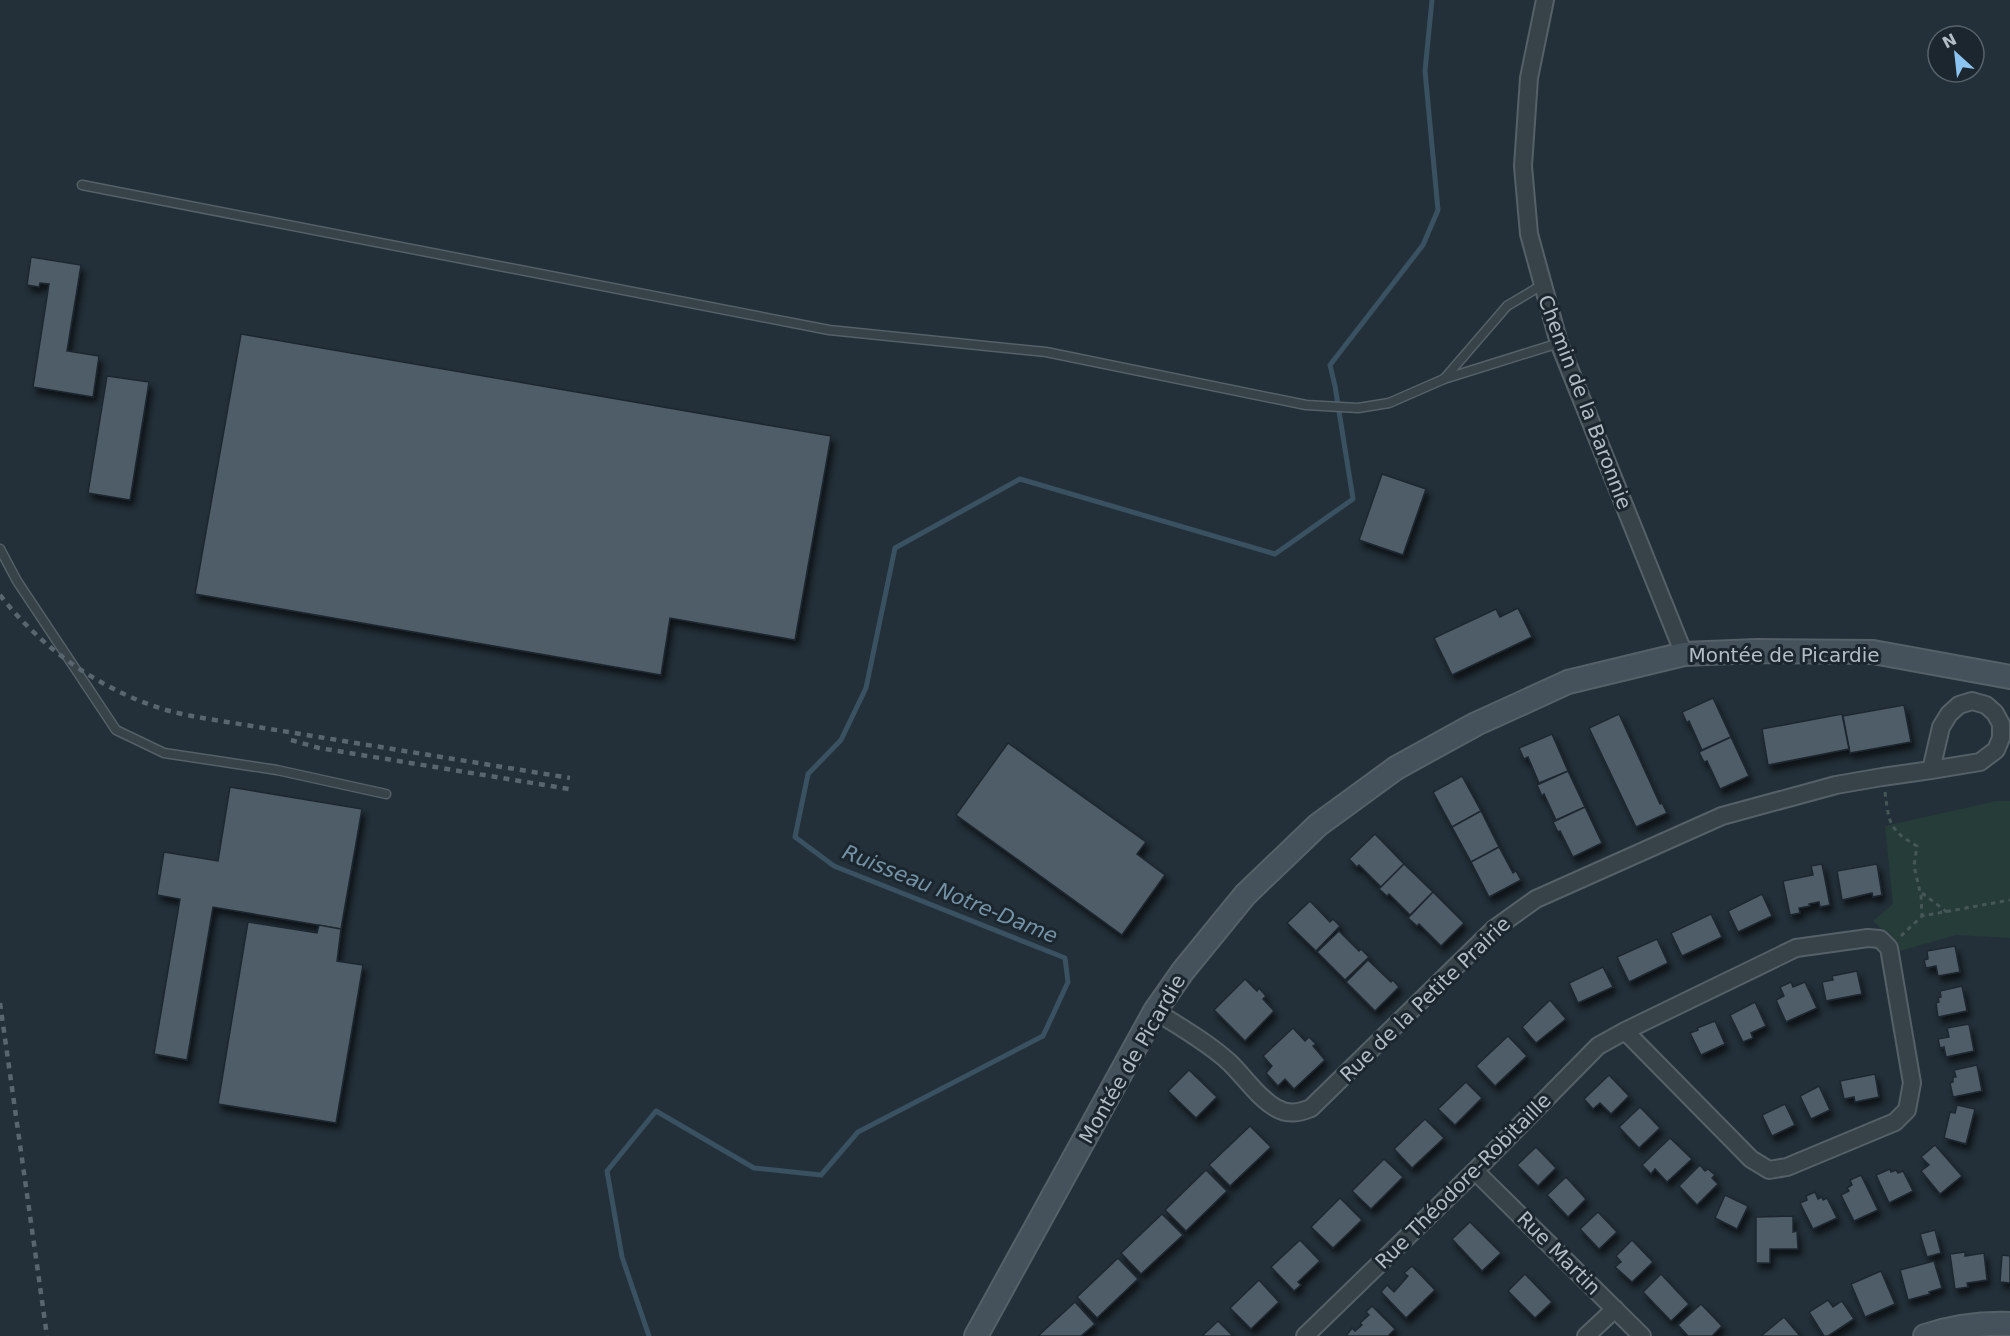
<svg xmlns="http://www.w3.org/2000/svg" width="2010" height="1336" font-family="'DejaVu Sans',sans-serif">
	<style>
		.green { fill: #263c39 }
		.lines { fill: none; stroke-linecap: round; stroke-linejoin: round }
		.stream { stroke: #395161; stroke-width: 5 }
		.building { fill: #4f5d67; stroke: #1e2830; stroke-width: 1.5; filter: url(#shadow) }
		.lane-casing { stroke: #556067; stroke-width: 11 }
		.street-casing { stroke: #556067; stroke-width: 20 }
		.secondary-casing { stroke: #556067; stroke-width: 26 }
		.path { stroke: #455857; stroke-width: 3; stroke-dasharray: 4.5 4.5; stroke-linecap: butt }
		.lane { stroke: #374249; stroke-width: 8 }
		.street { stroke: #374249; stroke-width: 16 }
		.secondary { stroke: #45525c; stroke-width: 22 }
		.rail { stroke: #596670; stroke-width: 4.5; stroke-dasharray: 6 6; stroke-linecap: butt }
		.labels { text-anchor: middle; stroke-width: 6; stroke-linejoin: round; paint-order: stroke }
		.street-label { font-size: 20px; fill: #b2bdc5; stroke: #1c262e }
		.water-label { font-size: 21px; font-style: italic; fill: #7493a7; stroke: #1c262e }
	</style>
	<defs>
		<filter id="shadow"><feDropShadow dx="3.5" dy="6" stdDeviation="3" flood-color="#0009"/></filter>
	</defs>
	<rect width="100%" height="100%" fill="#233039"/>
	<path class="green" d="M1996 801H2010V938L1956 935 1900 951 1899 945 1873 921 1893 904 1885 826Z"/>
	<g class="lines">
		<path class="stream" d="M649 1336 622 1257 607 1171 656 1111 754 1168 821 1175 858 1132 1043 1036 1068 982 1065 958 834 866 795 837 808 774 841 740 866 688 895 548 1020 479 1275 554 1353 499 1335 386 1330 365 1423 245 1438 210 1425 71 1432 0"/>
	</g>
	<g class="building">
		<path d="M31 257 81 265 67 351 99 356 93 397 33 387 49 284 40 283 39 287 27 285Z"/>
		<path d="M241 334 831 436 795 640 670 618 661 675 195 594Z"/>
		<path d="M107 376 149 382 130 500 88 493Z"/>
		<path d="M1382 474 1426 489 1403 555 1359 540Z"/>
		<path d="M1518 608 1532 637 1452 675 1434 638 1496 609 1500 617Z"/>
		<path d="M1713 698 1731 737 1702 750 1689 721 1687 723 1682 712Z"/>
		<path d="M1904 705 1911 742 1850 753 1843 716Z"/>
		<path d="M1619 714 1660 804 1662 803 1667 813 1636 827 1589 728Z"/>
		<path d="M1842 714 1849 749 1768 765 1762 729Z"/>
		<path d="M1552 734 1568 771 1539 783 1528 757 1524 759 1519 748Z"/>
		<path d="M1731 737 1749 776 1720 789 1707 761 1704 762 1699 752Z"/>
		<path d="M1008 743 1146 842 1137 854 1165 875 1122 935 956 815Z"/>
		<path d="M1568 771 1585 807 1556 820 1544 794 1542 796 1537 785Z"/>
		<path d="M1462 776 1481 811 1452 827 1433 792Z"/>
		<path d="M230 787 362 809 341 929 213 907 187 1060 154 1054 180 899 157 895 164 852 218 861Z"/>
		<path d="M1585 807 1602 843 1573 857 1560 831 1558 832 1553 822Z"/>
		<path d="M1481 811 1499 847 1471 862 1452 827Z"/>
		<path d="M1375 834 1404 864 1381 887 1359 865 1357 867 1349 859Z"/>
		<path d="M1499 847 1513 873 1516 871 1521 880 1489 897 1471 862Z"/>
		<path d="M1404 864 1433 892 1410 915 1389 894 1387 896 1379 889Z"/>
		<path d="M1822 864 1830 905 1820 907 1819 902 1809 904 1810 906 1799 908 1800 913 1790 915 1783 881 1813 875 1811 866Z"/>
		<path d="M1877 864 1882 895 1873 897 1872 893 1842 900 1837 871Z"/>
		<path d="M1433 892 1464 923 1441 946 1419 924 1417 926 1408 918Z"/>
		<path d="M1762 894 1772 916 1738 932 1728 911Z"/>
		<path d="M1310 901 1330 922 1333 919 1340 926 1316 951 1287 923Z"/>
		<path d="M1711 914 1722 937 1682 956 1671 933Z"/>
		<path d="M248 922 317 933 319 925 341 929 337 961 363 965 336 1123 218 1104Z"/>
		<path d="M1339 931 1359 951 1361 949 1369 957 1345 980 1317 952Z"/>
		<path d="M1657 939 1668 963 1629 982 1617 957Z"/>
		<path d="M1955 946 1960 972 1938 976 1936 966 1926 968 1924 960 1928 959 1927 951Z"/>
		<path d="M1368 960 1391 982 1393 980 1399 987 1375 1011 1346 982Z"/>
		<path d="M1603 967 1613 987 1578 1003 1569 983Z"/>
		<path d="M1857 971 1862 994 1826 1001 1822 982 1833 980 1832 976Z"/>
		<path d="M1245 979 1257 991 1259 988 1266 996 1263 999 1274 1011 1245 1041 1214 1010Z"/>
		<path d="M1791 982 1793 987 1805 982 1817 1008 1786 1022 1776 1000 1784 996 1780 987Z"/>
		<path d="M1962 986 1967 1011 1938 1017 1936 1003 1939 1002 1938 998 1941 997 1940 991Z"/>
		<path d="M1550 1000 1566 1019 1536 1043 1522 1027Z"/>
		<path d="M1755 1002 1766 1026 1751 1033 1753 1038 1743 1042 1730 1015Z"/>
		<path d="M1715 1021 1725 1044 1701 1055 1690 1033 1698 1030 1697 1028Z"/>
		<path d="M1969 1024 1974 1051 1946 1057 1944 1047 1940 1048 1938 1039 1949 1037 1947 1028Z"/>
		<path d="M1293 1028 1305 1041 1309 1037 1316 1044 1313 1046 1325 1060 1294 1089 1285 1079 1278 1086 1266 1073 1272 1066 1263 1056Z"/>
		<path d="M1508 1036 1527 1056 1495 1086 1476 1066Z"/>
		<path d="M1977 1065 1982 1091 1953 1097 1950 1083 1953 1082V1077H1956L1954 1070Z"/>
		<path d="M1189 1070 1217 1097 1196 1118 1168 1091Z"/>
		<path d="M1875 1074 1879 1097 1855 1102 1854 1097 1844 1099 1840 1081Z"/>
		<path d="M1609 1075 1629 1096 1611 1114 1600 1103 1593 1109 1584 1099Z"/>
		<path d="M1466 1082 1482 1098 1455 1125 1438 1109Z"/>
		<path d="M1819 1086 1830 1110 1811 1119 1800 1096Z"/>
		<path d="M1785 1104 1795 1125 1772 1136 1762 1115Z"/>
		<path d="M1957 1105 1975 1109 1966 1144 1944 1138 1950 1112 1955 1113Z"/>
		<path d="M1640 1107 1660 1128 1639 1148 1619 1127Z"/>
		<path d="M1425 1119 1444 1138 1412 1168 1394 1149Z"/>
		<path d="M1250 1126 1271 1147 1230 1186 1209 1165Z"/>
		<path d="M1670 1138 1692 1159 1667 1182 1655 1169 1651 1174 1642 1165Z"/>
		<path d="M1935 1145 1962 1176 1940 1194 1921 1171 1929 1165 1921 1157Z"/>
		<path d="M1536 1147 1556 1168 1538 1186 1517 1165Z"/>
		<path d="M1384 1159 1403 1177 1371 1209 1352 1191Z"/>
		<path d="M1700 1165 1705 1171 1708 1169 1715 1175 1712 1178 1718 1184 1697 1205 1679 1186Z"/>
		<path d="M1890 1169 1891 1172 1896 1170 1898 1173 1903 1171 1913 1191 1889 1203 1876 1175Z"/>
		<path d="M1206 1170 1227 1191 1186 1231 1165 1210Z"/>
		<path d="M1861 1175 1878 1210 1854 1221 1841 1195 1849 1191 1847 1188 1852 1185 1850 1180Z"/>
		<path d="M1566 1177 1586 1199 1568 1217 1547 1195Z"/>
		<path d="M1815 1192 1818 1199 1822 1197 1823 1200 1827 1198 1837 1218 1813 1229 1800 1203 1807 1200 1806 1196Z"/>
		<path d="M1725 1195 1748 1206 1737 1229 1715 1218Z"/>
		<path d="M1340 1198 1362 1220 1333 1248 1311 1227Z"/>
		<path d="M1598 1212 1617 1232 1599 1249 1580 1229Z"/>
		<path d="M1162 1214 1183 1235 1141 1274 1121 1253Z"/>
		<path d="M1793 1216V1232L1797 1231 1798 1249H1770V1263H1756V1217Z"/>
		<path d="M1470 1222 1501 1253 1482 1271 1452 1239Z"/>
		<path d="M1935 1230 1941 1253 1927 1257 1920 1234Z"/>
		<path d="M1300 1240 1320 1261 1298 1282 1301 1285 1294 1291 1271 1267Z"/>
		<path d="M1632 1240 1653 1262 1632 1282 1615 1267 1621 1262 1616 1256Z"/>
		<path d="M1965 1252V1256L1984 1253 1987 1280 1967 1283 1968 1287 1955 1289 1950 1254Z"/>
		<path d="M2002 1255 2010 1256V1283L2000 1282Z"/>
		<path d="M1118 1258 1138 1279 1097 1318 1077 1297Z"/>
		<path d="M1934 1261 1942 1288 1929 1292 1930 1294 1908 1300 1900 1270Z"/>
		<path d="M1412 1266 1435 1290 1406 1318 1381 1292 1387 1285 1394 1292 1408 1276 1404 1273Z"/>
		<path d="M1881 1271 1895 1304 1865 1317 1851 1284Z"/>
		<path d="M1525 1274 1552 1302 1535 1318 1508 1291Z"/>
		<path d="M1661 1274 1689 1304 1671 1321 1643 1292Z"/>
		<path d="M1259 1280 1279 1302 1251 1329 1230 1308Z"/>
		<path d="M1828 1300 1833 1307 1842 1301 1854 1319 1828 1336H1824L1809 1312Z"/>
		<path d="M1075 1302 1095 1324 1081 1336H1038Z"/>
		<path d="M1701 1304 1722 1326 1712 1336H1688L1678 1325Z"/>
		<path d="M1372 1306 1395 1329 1388 1336H1346L1352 1328 1355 1331 1362 1325 1360 1323 1369 1315 1366 1312Z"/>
		<path d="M1784 1317 1800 1336H1761Z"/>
		<path d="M1218 1321 1233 1336H1202Z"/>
	</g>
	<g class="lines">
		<g class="lane-casing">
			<g id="lane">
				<path d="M82 185 829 330 1046 352 1306 405 1358 408 1389 403 1444 379"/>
				<path d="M1542 285 1507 306 1444 379 1559 343"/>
				<path d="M0 549 17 581 116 730 164 753 277 770 386 794"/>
			</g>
		</g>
		<g class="street-casing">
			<g id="street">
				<path d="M1545 0 1529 78 1523 166 1529 234 1559 343 1684 654"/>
				<path d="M1155 1011C1180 1027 1207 1042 1229 1062 1244 1076 1257 1097 1276 1108 1288 1115 1299 1113 1311 1108L1494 929 1536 899 1722 816 1836 785 1882 777 1931 770 1980 762 1996 750 2001 738V724L1995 713 1986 705 1972 701 1959 705 1949 714 1941 727 1931 770"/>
				<path d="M1475 1171 1642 1336"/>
				<path d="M1305 1336 1475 1171 1598 1046 1625 1031 1796 948 1868 938 1880 939 1889 948 1912 1083 1907 1110 1895 1122 1787 1167 1769 1170 1751 1159 1625 1031"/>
				<path d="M1586 1336 1615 1309"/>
			</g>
		</g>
		<g class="secondary-casing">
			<g id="secondary">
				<path d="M976 1336 1155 1011 1183 971 1245 895 1318 825 1396 768 1476 724 1568 682 1684 654 1757 651 1873 652 2010 677"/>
				<path d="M1925 1336C1952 1327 1981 1323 2010 1324"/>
			</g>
		</g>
		<g class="path">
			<path d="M1885 792C1889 823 1889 830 1917 846L1914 866 1921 896 1922 916"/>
			<path d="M1922 893 1947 912"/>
			<path d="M1901 936 1922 916 2010 900"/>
		</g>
		<use href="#lane" class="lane"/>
		<use href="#street" class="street"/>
		<use href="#secondary" class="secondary"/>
		<g class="rail">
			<path d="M0 595C42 649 100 690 166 710 184 715 202 718 221 721L570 778"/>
			<path d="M291 740 319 748 569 789"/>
			<path d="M0 1003 47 1336"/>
		</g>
	</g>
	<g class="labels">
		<g class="street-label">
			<text transform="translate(1585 402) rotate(69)" y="7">Chemin de la Baronnie</text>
			<text x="1784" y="662">Montée de Picardie</text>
			<text transform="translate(1425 999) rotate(-44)" y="7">Rue de la Petite Prairie</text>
			<text transform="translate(1132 1059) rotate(-60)" y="7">Montée de Picardie</text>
			<text transform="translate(1463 1181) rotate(-45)" y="7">Rue Théodore-Robitaille</text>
			<text transform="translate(1559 1253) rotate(45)" y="7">Rue Martin</text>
		</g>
		<g class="water-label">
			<text transform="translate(950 894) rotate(22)" y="7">Ruisseau Notre-Dame</text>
		</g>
	</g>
	<g transform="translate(1956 54) rotate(333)"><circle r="28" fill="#1c262e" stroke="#58626a" stroke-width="1.5"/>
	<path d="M0-4.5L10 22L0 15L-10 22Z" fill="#8bc4f0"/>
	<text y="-9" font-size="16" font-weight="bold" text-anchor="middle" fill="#b2bdc5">N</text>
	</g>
</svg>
